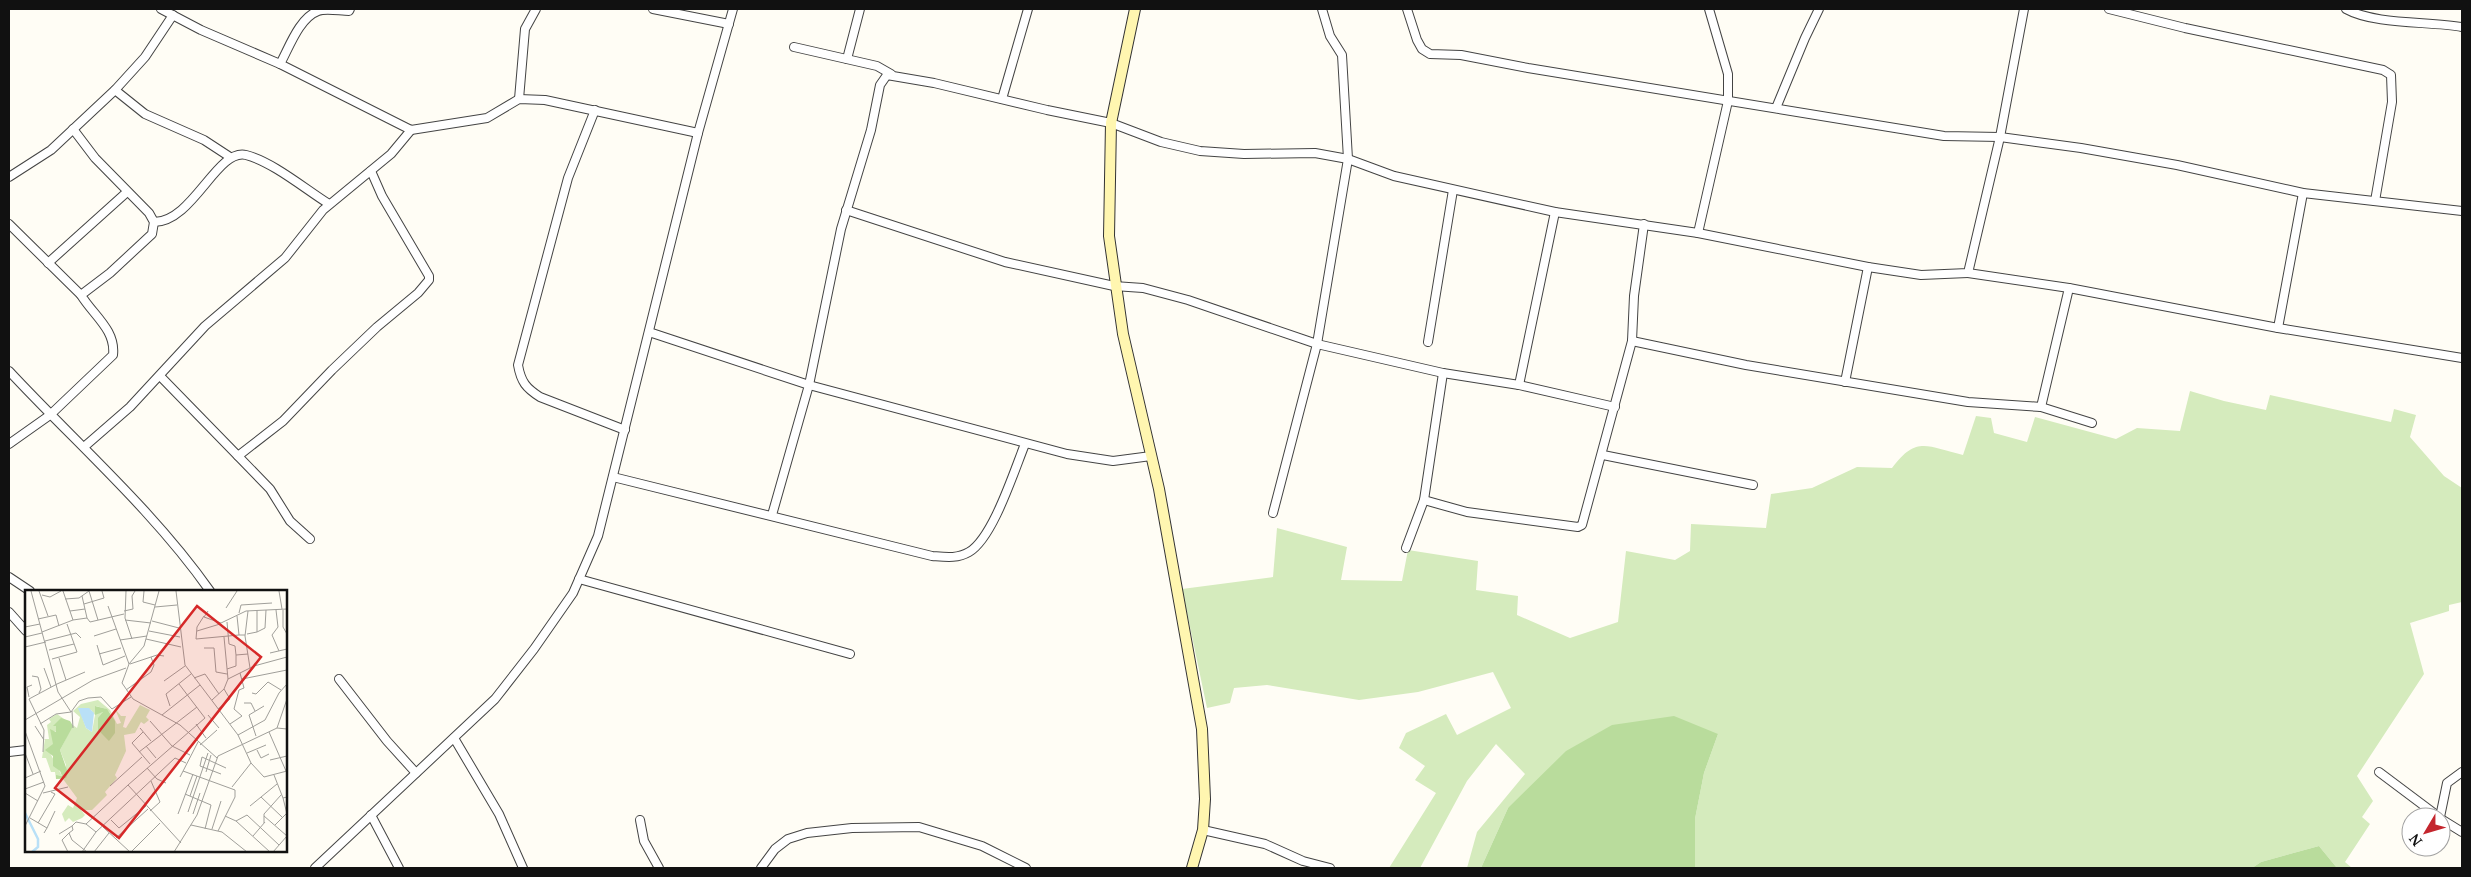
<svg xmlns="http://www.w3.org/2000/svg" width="2471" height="877" font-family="'Noto Serif',serif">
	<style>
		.green { fill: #d5ebbd }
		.forest { fill: #b9dc9c }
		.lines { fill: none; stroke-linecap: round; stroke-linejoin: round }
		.street-casing { stroke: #444; stroke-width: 10 }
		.secondary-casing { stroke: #333; stroke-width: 12 }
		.street { stroke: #fff; stroke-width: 8 }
		.secondary { stroke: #fff6b0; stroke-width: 10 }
		.inset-river { fill: none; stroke: #b9e0f7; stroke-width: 2.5 }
		.inset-road { fill: none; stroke: #a09f9a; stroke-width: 1 }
		.view { fill: #d62828; fill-opacity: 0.15; stroke: #d62828; stroke-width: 2.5 }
		.inset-edge { fill: none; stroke: #111; stroke-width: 2.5 }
	</style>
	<rect width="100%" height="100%" fill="#fffdf5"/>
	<path class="green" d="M2190 391 2224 401 2266 410 2270 395 2391 422 2394 409 2416 415 2410 437 2444 476 2462 488V602L2449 605V611L2410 623 2424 674 2357 776 2373 801 2362 817 2370 824 2345 862 2352 868H2337L2319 846 2261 862 2252 868H1695V819L1704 773 1718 734 1508 808 1481 868H1467L1477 832 1525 774 1496 744 1467 781 1420 868H1389L1436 793 1415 780 1425 766 1399 748 1406 733 1446 714 1457 735 1511 708 1493 672 1418 692 1359 700 1267 685 1234 688 1230 703 1207 708 1182 589 1273 577 1277 528 1347 547 1341 580 1402 581 1408 550 1478 561 1476 590 1518 596 1517 615 1570 638 1618 622 1626 551 1675 560 1690 551 1691 524 1766 528 1771 494 1812 488 1857 467 1892 468C1917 435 1927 447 1963 455L1976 416 1991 418 1994 433 2027 442 2035 417 2116 439 2137 428 2180 431Z"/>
	<g class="forest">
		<path d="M1674 716 1718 734 1704 773 1695 819V868H1481L1508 808 1566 751 1612 725Z"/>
		<path d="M2319 846 2337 868H2252L2261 862Z"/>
	</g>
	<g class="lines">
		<g class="street-casing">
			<g id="street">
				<path d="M161 9 201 30 280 64 411 130 487 118 519 99 545 100 698 133"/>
				<path d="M653 9 729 24"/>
				<path d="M1407 9 1417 40 1422 49 1430 54 1461 55 1528 68 1944 136 2000 137 2081 148 2177 165 2303 193 2462 211"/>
				<path d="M2109 9 2185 28 2383 70 2391 75 2392 102 2375 201"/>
				<path d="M2346 9C2375 25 2429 21 2462 27"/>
				<path d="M794 47 877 66 891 74"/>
				<path d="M847 59 860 9"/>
				<path d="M280 64C289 48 299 18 318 11 326 8 340 11 349 11L350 9"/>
				<path d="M115 90 145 114 204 140 230 157"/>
				<path d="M519 99 525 29 536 9"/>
				<path d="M1002 99 1028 9"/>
				<path d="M1776 108 1805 38 1819 9"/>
				<path d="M595 110 568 178 518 365C521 382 526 388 540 397L625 430"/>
				<path d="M9 177 51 150 115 90 145 57 173 15"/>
				<path d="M846 210 1005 262 1114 286 1143 288 1188 300 1317 344 1443 373 1519 385 1615 407"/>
				<path d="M154 222C193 222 217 148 246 155 273 162 305 189 329 204"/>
				<path d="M9 224 81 295"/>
				<path d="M1698 233 1728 101V74L1709 9"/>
				<path d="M48 263 127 192"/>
				<path d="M1968 273 2069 288 2278 328 2462 358"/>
				<path d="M2278 328 2303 193"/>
				<path d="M649 332 809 385 1067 454 1113 461 1151 456"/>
				<path d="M1632 341 1746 365 1968 402 2041 407 2092 423"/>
				<path d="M1428 342 1453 190"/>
				<path d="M9 371C76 443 153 510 210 591"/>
				<path d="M160 376 238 456"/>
				<path d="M1845 382 1868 267"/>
				<path d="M1519 385 1555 212"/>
				<path d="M2041 407 2069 288"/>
				<path d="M9 444 50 415 113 355C116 330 93 315 81 295L110 273 152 234 154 222 149 213 95 158 73 129"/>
				<path d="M84 447 130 407 205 326 285 258 323 210 391 154 411 130"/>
				<path d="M1603 455 1753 485"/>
				<path d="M613 477 932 556C945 557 957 559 969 552 993 538 1014 471 1025 444"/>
				<path d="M1424 500 1467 512 1578 527 1582 525 1632 341 1634 296 1644 224"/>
				<path d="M1273 513 1317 344 1348 159 1342 55 1330 36 1322 9"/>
				<path d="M772 515 809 385 841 229 871 130 880 85 887 75 934 83 1047 110 1111 123 1161 142 1200 151 1244 154 1315 153 1348 159 1394 176 1555 212 1698 233 1868 267 1921 275 1968 273 2000 137 2024 9"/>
				<path d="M310 539 290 521 270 489 238 456 283 421 332 370 377 327 418 293 429 280V276L382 196 371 171"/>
				<path d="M1406 548 1424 500 1443 373"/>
				<path d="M9 577 30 591"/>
				<path d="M579 579 850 654"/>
				<path d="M9 612 26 631"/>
				<path d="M339 679 387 741 416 773"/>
				<path d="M454 738 499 814 523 868"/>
				<path d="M9 752 26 750"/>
				<path d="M2379 772 2439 817"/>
				<path d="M371 815 399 868"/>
				<path d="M2440 817 2447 783 2462 772"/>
				<path d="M2441 819 2462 832"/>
				<path d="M640 820 644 841 659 868"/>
				<path d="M1203 830 1265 844 1303 861 1330 868"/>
				<path d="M315 868 495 699 534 649 573 593 598 536 698 133 733 9"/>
				<path d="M761 868 775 849 788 839 807 833 852 828 919 827 982 846 1026 868"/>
			</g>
		</g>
		<g class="secondary-casing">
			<path id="secondary" d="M1135 9 1111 123 1109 236 1123 334 1159 489 1202 729 1205 799 1203 830 1192 868"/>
		</g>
		<use href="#street" class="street"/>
		<use href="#secondary" class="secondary"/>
	</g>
	<g transform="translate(25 590)">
		<rect width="262" height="262" fill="#fffdf5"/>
		<path d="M73 110 85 120 92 134 96 133 90 119 96 126H101L98 137 101 138 115 115 125 120 121 127 124 130 119 134 116 132 110 143 99 145 101 161 90 185 92 188 80 202 82 205 67 220H56L60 225 57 228 48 232 44 228 40 232 37 224 43 215 48 218 52 208 38 189H31L30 182H26L21 168H17L20 149H24L22 135 26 132 24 129 32 124 52 138 55 127 48 121 56 114ZM71 116 81 119 87 125 84 150 73 140 78 122 70 123ZM54 118 66 120 70 125 67 142 61 138ZM37 130 47 136 35 160 41 175V188L31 185 37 186 24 161 29 154V141L32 142 31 136Z" fill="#d5ebbd" fill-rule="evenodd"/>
		<path d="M70 116 82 119 90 131V143L84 151 73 140V128L78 122 70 125ZM36 128 45 131 48 136 35 160 43 183 41 188 31 189V185L37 186 35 181 28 176V166L20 160 28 154 25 139 31 142V136H28Z" fill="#b9dc9c"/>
		<path d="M53 118H64L69 123 67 142 61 138Z" fill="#b9e0f7"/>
		<path class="inset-river" d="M0 223 13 249V257L7 262"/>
		<path class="inset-road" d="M6 1 33 102 46 122M14 1 23 26M38 1 48 30M64 1 73 30M101 1 100 28 107 49M119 1 118 12 130 15M134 1 119 56 104 74 97 93 108 109 155 135 192 168M151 1 160 75 213 145 226 173 207 197M254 1 257 19M17 5 25 7 36 1M57 6 62 28M40 9 54 8 64 1M59 14 79 8 77 1M83 16 104 74M130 17 152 15M201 18 212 1M251 20 253 37 247 45 254 61M258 20V37L262 44M45 21 60 19M99 21 108 19 107 6 110 1M183 21 179 27 196 33 221 21 262 19M223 21 220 46 225 78M214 23 216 15 247 13M179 26 172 37 171 49 214 45M212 26 214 45H220M13 29 31 25 34 36M100 30 126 33M127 31 154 38M202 32 204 54 210 56 211 65 223 64M0 37 15 34M124 41 155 47M172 41 195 34M17 42 48 30 62 28 65 32 99 24M232 42 240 38 241 20M222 44 232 42V20M69 46 91 39M0 47 17 43M199 47 203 89M121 49 156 57M95 50 122 46M20 51 51 43 56 48M72 55 78 75 100 66M0 57 21 52M179 58H189L191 82 202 84M24 60 49 54M245 63 262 59M74 64 96 58M34 68 41 90M27 69 52 62 42 34M105 74 132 65 139 66M19 78 26 97M202 79 211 76V65M7 86 13 87 16 99 14 103M169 88 180 84 194 104M217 89 262 80M139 91 160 76M32 94 60 82M154 94 180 128 103 195 156 253M101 100 126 82 129 75 126 67M227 103 231 104 243 92 256 100M4 107 2 97 7 95M187 110 199 99 203 89 229 76 262 67M219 113H226L230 121M145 116 141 104 166 84M193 119 205 109 199 99M47 121 48 138M137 125 175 95M183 125 194 138M0 130 68 90 101 78M125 131 147 156 165 165M15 134 31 124 46 122 54 111 63 108 76 107 87 119 106 107M171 134 181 148M205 134 217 126 209 119 214 100 219 98 215 83M10 136 19 150M115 138 126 151M252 138 262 109M0 141 20 196 0 236M118 142 107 153 125 174M244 142 261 181M213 145 240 130 254 103 262 94M231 146 224 125 239 116M175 155 192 140M121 156 131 168M232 160 236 168 244 164M18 162 19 140 4 109 32 94M114 162 172 117M0 163 8 184M222 163 241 155M245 170 262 166M226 173 239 187 262 181M122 178 132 189 141 193M158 181 210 200V207L193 241M181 182 186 165M196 184 175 176 177 167 201 178M249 185 258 208 262 207M155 187 173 152M0 188 16 181M85 196 117 167M0 199 19 192M0 203 13 211M18 203 43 197M160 204 186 215 180 239M165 206 172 186M236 207 257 227M258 208 262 224M225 216 252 194M125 221 135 212 126 191M163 222 183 163M153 224 168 184M168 224 175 203M200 226 211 231 245 262M239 226 262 246M5 228 22 238 19 243M86 230 94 238 121 216M211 231 222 225 254 255M13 233 30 204 26 202M239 233V224L256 205M61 234 103 195M166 235 197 242 222 262M250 235 262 223M47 236 51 232 61 234 71 242M78 237 105 262M22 238 30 221M187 239 196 211M34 244 47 236 48 240 44 243 47 250 62 262M228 246 240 232M91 248 123 219M43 262 37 250 44 243M57 262 71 242 150 168 161 173M69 262 84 243M106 262 135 233M149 262 172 225 193 166 252 138 262 139M248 262 262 246"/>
		<path class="view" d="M172 16 236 67 94 248 30 198Z"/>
		<rect width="262" height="262" class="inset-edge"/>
	</g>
	<rect width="2471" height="877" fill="none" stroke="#111111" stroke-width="20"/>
	<g transform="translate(2426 832) rotate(232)"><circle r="24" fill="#ffffff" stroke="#a0a0a0"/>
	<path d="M0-4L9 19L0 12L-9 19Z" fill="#c4262e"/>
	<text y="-8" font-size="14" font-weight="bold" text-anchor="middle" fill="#111111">N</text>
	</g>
</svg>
